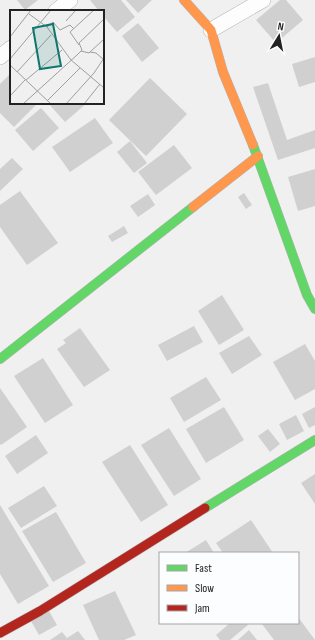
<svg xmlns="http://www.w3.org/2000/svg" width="315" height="640" font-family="'Sofia Sans Condensed',sans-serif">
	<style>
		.building { fill: #d0d0d0 }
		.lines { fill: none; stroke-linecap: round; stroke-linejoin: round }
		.street-casing { stroke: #b3b3b3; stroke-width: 16 }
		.fast-casing { stroke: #b3b3b3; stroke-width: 10 }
		.slow-casing { stroke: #b3b3b3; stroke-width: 10 }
		.jam-casing { stroke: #b3b3b3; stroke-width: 10 }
		.street { stroke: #fdfdfd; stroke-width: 15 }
		.fast { stroke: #63d668; stroke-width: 9 }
		.slow { stroke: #ff974d; stroke-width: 9 }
		.jam { stroke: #b3261e; stroke-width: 9 }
		.inset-road { fill: none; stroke: #9e9e9e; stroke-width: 1 }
		.view { fill: #0f766e; fill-opacity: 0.15; stroke: #0f766e; stroke-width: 2 }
		.inset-edge { fill: none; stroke: #222223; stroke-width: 2 }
	</style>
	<rect width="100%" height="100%" fill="#f0f0f0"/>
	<g class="building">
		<path d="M17 0H38L25 10Z"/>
		<path d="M90 0H121L135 17 117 32 103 16V11H99Z"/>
		<path d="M126 0H152L138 13Z"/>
		<path d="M280 0H286L303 20 276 43 256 20Z"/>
		<path d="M138 23 159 48 142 62 122 36Z"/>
		<path d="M315 57V82L299 87 292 64Z"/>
		<path d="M9 75 11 77V103H38L14 127 0 113V84Z"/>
		<path d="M150 78 187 114 146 156 109 120Z"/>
		<path d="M268 83 287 140 315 130V148L278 160 253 87Z"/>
		<path d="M48 103H87L65 122Z"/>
		<path d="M41 108 59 128 33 151 15 130Z"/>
		<path d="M95 118 113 143 70 172 52 147Z"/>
		<path d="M130 141 147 163 134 173 117 152Z"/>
		<path d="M174 145 192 168 156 195 138 172Z"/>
		<path d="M12 158 23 169 0 191V169Z"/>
		<path d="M315 169V206L298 211 288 177Z"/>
		<path d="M20 191 58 243 27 265 0 227V205Z"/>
		<path d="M244 193 252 205 246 209 238 197Z"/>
		<path d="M148 194 155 205 138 217 130 206Z"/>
		<path d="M124 226 128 233 112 242 108 236Z"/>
		<path d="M222 295 244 330 219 345 198 311Z"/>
		<path d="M194 326 203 342 167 361 158 345Z"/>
		<path d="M80 328 110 370 84 387 57 349 66 343 63 340Z"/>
		<path d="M249 336 262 355 232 374 219 353Z"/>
		<path d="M305 344 315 361V389L295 400 273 362Z"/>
		<path d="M43 358 73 405 45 423 14 376Z"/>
		<path d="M206 377 221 400 184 422 170 398Z"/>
		<path d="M0 388 27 427 1 445 0 444Z"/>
		<path d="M224 407 244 440 206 463 186 429Z"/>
		<path d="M315 407V425L309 428 302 414Z"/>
		<path d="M296 415 304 431 287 440 279 424Z"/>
		<path d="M169 428 201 479 174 496 141 445Z"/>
		<path d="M268 429 280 444 270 452 258 436Z"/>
		<path d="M36 435 48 453 17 474 5 456Z"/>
		<path d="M130 445 168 505 141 522 102 462Z"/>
		<path d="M315 474V504L301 483Z"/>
		<path d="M44 486 57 506 21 528 8 508Z"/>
		<path d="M0 505 49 586 18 604 0 574Z"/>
		<path d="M56 512 86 563 53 582 22 531Z"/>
		<path d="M251 520 273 553H223L216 543Z"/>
		<path d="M206 540 214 553H185Z"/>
		<path d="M115 591 136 635 124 640H99L83 605Z"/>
		<path d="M49 611 57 625 39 635 31 621Z"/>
		<path d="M298 617 315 640H274L262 624 263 623H298Z"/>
		<path d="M230 623H246L248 625 230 640H220L216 635Z"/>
		<path d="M249 630 257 640H238Z"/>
		<path d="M78 631 85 640H50L62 632 67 638Z"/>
	</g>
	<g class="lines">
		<g class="street-casing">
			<g id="street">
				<path d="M56 11 70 0"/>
				<path d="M211 30 263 0"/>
				<path d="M0 57 11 48"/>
			</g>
		</g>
		<g class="fast-casing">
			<g id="fast">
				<path d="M253 145 307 295 315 309"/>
				<path d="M0 359 193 207"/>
				<path d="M205 508 315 440"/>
			</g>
		</g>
		<g class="slow-casing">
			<g id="slow">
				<path d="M184 0 211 30 223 72 253 145"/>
				<path d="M193 207 258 156"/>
			</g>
		</g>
		<g class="jam-casing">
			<path id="jam" d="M0 633 40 611 205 508"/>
		</g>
		<use href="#street" class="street"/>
		<use href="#fast" class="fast"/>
		<use href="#slow" class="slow"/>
		<use href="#jam" class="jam"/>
	</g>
	<g transform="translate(10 10)">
		<rect width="94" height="94" fill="#f0f0f0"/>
		<path class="inset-road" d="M19 4 37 17 61 50 94 78M56 11 66 0M37 17 43 12 50 20 60 15 64 19M0 27 21 0M69 35 60 22 84 0M71 41 79 43 94 29M80 42 86 43 93 49M0 49 41 0M0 55 41 94M7 62 41 25M16 70 52 40M0 86 15 70M37 91 70 58M13 94 67 45 72 40 69 33 94 9M56 94 84 63 94 48M74 94 90 74"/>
		<path class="view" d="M43 14 51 56 30 59 23 18Z"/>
		<rect width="94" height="94" class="inset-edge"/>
	</g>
	<rect x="159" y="552" width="140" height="72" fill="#fcfdfe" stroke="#a5a5a6"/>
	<rect x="167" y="565" width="20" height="6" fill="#63d668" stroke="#a5a5a6"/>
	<text x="195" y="572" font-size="12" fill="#222223">Fast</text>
	<rect x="167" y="585" width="20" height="6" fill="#ff974d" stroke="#a5a5a6"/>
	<text x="195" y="592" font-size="12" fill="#222223">Slow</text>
	<rect x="167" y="605" width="20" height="6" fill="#b3261e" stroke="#a5a5a6"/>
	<text x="195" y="612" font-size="12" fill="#222223">Jam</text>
	<g transform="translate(279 36) rotate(10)" stroke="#fcfdfe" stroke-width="3" paint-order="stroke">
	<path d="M0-3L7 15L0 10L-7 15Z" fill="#222223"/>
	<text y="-6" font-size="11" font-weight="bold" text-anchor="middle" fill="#222223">N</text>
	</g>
</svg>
